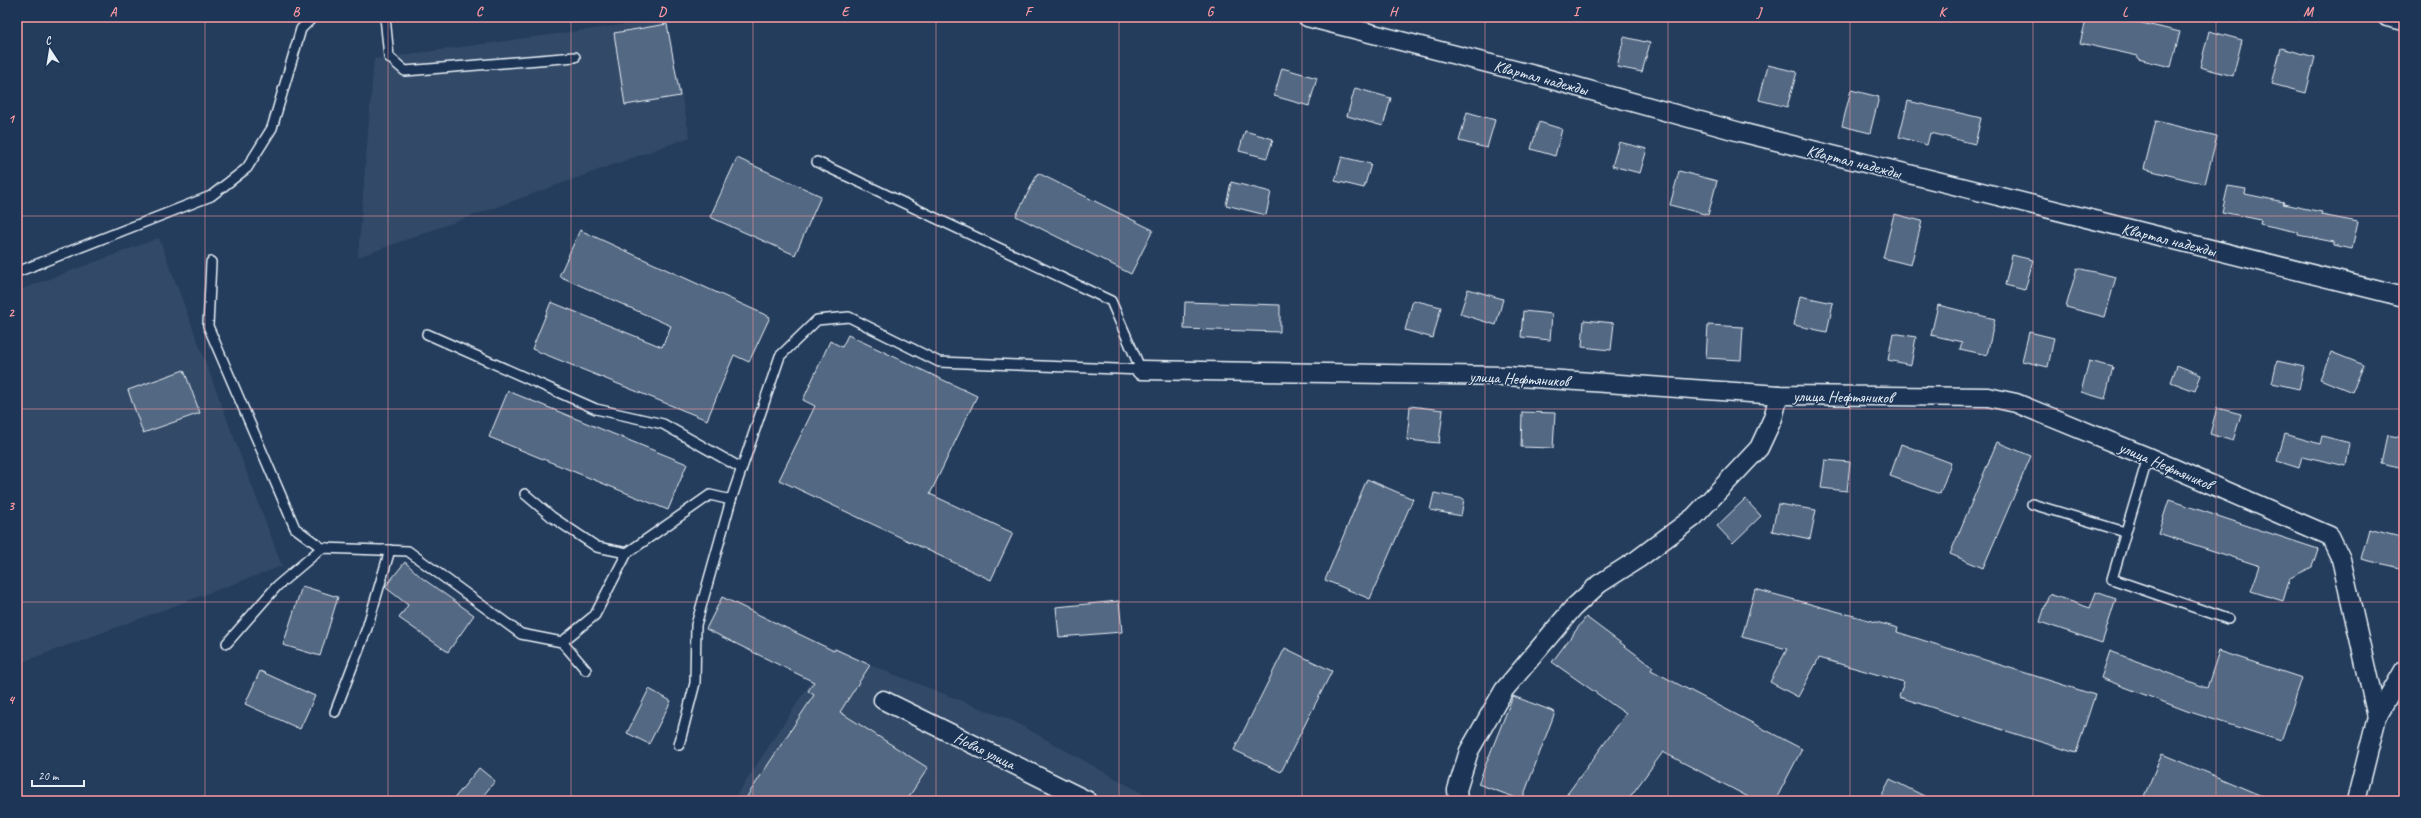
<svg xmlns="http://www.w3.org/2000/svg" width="2421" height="818" font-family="Caveat,sans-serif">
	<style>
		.built { fill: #334a68 }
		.building { fill: #536782; stroke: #e8f1f8 }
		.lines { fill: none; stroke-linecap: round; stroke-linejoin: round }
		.service-casing { stroke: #e8f1f8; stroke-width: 12 }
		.minor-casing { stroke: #e8f1f8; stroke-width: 21 }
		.service { stroke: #1d3557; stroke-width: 9 }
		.minor { stroke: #1d3557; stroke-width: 18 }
		.grid { fill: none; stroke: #ff9aa2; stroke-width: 1; stroke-opacity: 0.55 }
		.labels { text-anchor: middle; stroke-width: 3; stroke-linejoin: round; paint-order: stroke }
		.street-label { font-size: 16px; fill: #e8f1f8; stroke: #1d3557 }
		.neatline { fill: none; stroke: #ff9aa2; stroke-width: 1.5 }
		.grid-label { font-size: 13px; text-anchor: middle; font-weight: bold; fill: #ff9aa2 }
	</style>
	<rect width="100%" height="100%" fill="#253d5d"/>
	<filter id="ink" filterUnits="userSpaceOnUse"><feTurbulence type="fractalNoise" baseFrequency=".025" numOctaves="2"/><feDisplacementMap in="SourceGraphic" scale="8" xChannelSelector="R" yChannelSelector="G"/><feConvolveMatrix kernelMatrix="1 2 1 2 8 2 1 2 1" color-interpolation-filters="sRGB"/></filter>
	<g filter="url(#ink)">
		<g class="built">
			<path d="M666 19 690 137 358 257 374 59Z"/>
			<path d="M159 238 282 566 17 664V291Z"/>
			<path d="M834 647 870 665 1013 721 1156 801H733Z"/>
		</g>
		<g class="building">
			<path d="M2087 17H2117L2180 32 2171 67 2138 59V56L2080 43Z"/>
			<path d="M667 24 680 96 625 105 614 33Z"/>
			<path d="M2209 31 2242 40 2233 76 2200 67Z"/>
			<path d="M1624 37 1650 43 1642 72 1617 67Z"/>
			<path d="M2281 48 2315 57 2306 93 2272 84Z"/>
			<path d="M1768 65 1797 72 1787 107 1759 100Z"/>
			<path d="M1282 68 1317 78 1309 106 1274 96Z"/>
			<path d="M1355 88 1391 98 1383 126 1347 116Z"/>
			<path d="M1851 90 1879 97 1870 133 1842 126Z"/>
			<path d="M1908 101 1981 118 1975 144 1930 133 1927 145 1899 137Z"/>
			<path d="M1467 112 1495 120 1487 148 1459 141Z"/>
			<path d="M2156 121 2217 136 2205 184 2144 169Z"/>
			<path d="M1539 122 1562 129 1555 156 1531 149Z"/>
			<path d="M1245 131 1273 139 1267 158 1239 151Z"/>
			<path d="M1619 142 1647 149 1640 173 1612 166Z"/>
			<path d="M1342 157 1371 164 1364 188 1335 181Z"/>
			<path d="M737 158 821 196 795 255 710 217Z"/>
			<path d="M1679 171 1717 181 1708 215 1670 205Z"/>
			<path d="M1038 173 1153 230 1131 274 1016 216Z"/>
			<path d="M1231 182 1271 192 1266 215 1226 205Z"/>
			<path d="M2228 186 2246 189 2245 194 2284 202 2283 204 2322 212 2321 215 2358 222 2352 249 2334 245V242L2298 235V232L2260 224 2261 220 2222 212Z"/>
			<path d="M1894 214 1922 221 1911 265 1883 258Z"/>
			<path d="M580 230 770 317 749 362 734 355 707 420 532 349 551 302 662 347 671 326 559 276Z"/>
			<path d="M2012 255 2033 260 2025 290 2005 285Z"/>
			<path d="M2077 268 2116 277 2105 317 2066 307Z"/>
			<path d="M1468 289 1503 299 1496 325 1460 314Z"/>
			<path d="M1800 296 1833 303 1827 332 1794 325Z"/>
			<path d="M1413 300 1441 307 1433 338 1405 330Z"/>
			<path d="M1185 302 1280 305V332L1184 329Z"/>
			<path d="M1938 305 1995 319 1987 355 1960 349 1962 342 1931 335Z"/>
			<path d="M1523 311 1552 314 1550 340 1521 337Z"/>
			<path d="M1584 320 1614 323 1611 350 1582 347Z"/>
			<path d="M1708 325 1743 327 1741 360 1706 358Z"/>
			<path d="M2029 332 2054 338 2048 367 2022 361Z"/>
			<path d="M1893 333 1916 337 1911 365 1888 360Z"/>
			<path d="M848 335 977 396 930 494 1013 533 991 580 779 480 815 406 803 400 830 341 842 347Z"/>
			<path d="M2331 352 2364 365 2352 392 2320 379Z"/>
			<path d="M2089 361 2113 367 2105 399 2081 392Z"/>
			<path d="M2277 361 2304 367 2299 389 2272 383Z"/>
			<path d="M2177 365 2201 375 2195 391 2171 382Z"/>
			<path d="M184 370 200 413 143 433 128 390Z"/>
			<path d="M508 391 687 464 668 510 489 437Z"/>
			<path d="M1410 406 1443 410 1439 443 1407 440Z"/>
			<path d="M2217 408 2241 414 2233 441 2210 434Z"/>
			<path d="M1522 412 1555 413 1553 448 1521 447Z"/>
			<path d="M2285 434 2320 444 2322 436 2350 443 2346 466 2302 456 2299 468 2277 461Z"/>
			<path d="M2387 435 2404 438V468L2381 463Z"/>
			<path d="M1997 442 2031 456 1983 568 1950 554Z"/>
			<path d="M1901 444 1951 463 1940 494 1890 476Z"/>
			<path d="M1825 460 1850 462 1847 491 1821 488Z"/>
			<path d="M1367 479 1413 499 1370 599 1325 580Z"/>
			<path d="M1434 493 1464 499 1461 516 1430 510Z"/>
			<path d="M1745 499 1761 516 1733 543 1717 526Z"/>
			<path d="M2169 500 2318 549 2312 567 2290 578 2283 601 2251 591 2260 566 2158 533Z"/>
			<path d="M1778 504 1816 510 1810 539 1772 531Z"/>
			<path d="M2369 529 2404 538V569L2361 559Z"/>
			<path d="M405 562 422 578 474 615 448 652 399 618 408 605 385 587Z"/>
			<path d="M302 586 338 597 320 656 283 645Z"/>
			<path d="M1755 589 1898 628 1897 632 2095 695 2076 753 1899 697 1904 682 1819 658 1798 697 1770 682 1787 649 1742 637Z"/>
			<path d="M2096 592 2116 599 2102 643 2040 622 2049 594 2090 608Z"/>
			<path d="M722 597 834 651 835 649 870 665 840 712 928 768 906 801H744L814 695 808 691 814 682 706 629Z"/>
			<path d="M1119 601 1122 632 1059 637 1056 607Z"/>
			<path d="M1586 617 1653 667 1651 670 1802 749 1775 801H1756L1663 752 1627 801H1562L1626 714 1552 662Z"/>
			<path d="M1285 648 1332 671 1281 772 1234 750Z"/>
			<path d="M2110 651 2207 688 2219 651 2302 678 2281 741 2187 711 2101 678Z"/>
			<path d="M260 671 315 696 300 729 245 704Z"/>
			<path d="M649 689 671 701 649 744 627 733Z"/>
			<path d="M1513 696 1555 712 1522 800 1478 784Z"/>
			<path d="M2162 754 2274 801H2142Z"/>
			<path d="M479 768 495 781 479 801H452Z"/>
			<path d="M1890 779 1934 801H1879Z"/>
		</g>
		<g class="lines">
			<g class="service-casing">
				<g id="service">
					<path d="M385 17 389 57 405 71 575 57"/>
					<path d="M211 262 208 326 295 528 322 548H327"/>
					<path d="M17 272 211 196 247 168 272 128 301 29 313 17"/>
					<path d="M427 334 596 409 663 424 741 468"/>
					<path d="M2148 457 2112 579 2228 619"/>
					<path d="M525 494 552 517 597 547 627 553"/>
					<path d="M2032 504 2125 532"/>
					<path d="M562 642 586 670"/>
					<path d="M227 643 277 586 322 548 408 551 521 634 562 642 595 615 627 553 710 495 731 500 780 356 817 320 849 317 939 362 1141 370 1111 301 817 162"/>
					<path d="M335 712 367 628 390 550H384"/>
					<path d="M679 745 695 683 696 625 731 500"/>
				</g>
			</g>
			<g class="minor-casing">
				<g id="minor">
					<path d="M1307 17 1538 76 1740 132 2404 297"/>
					<path d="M2387 17 2404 21"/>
					<path d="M1141 370 1506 376 1779 395 1988 397 2016 403 2148 457 2330 536 2341 559 2377 717"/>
					<path d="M883 700 1088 801"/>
					<path d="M1458 801 1457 790 1469 751 1504 690 1573 608 1599 584 1638 559 1694 517 1759 448 1773 418 1779 395"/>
					<path d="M2356 801 2377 717 2404 670"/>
				</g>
			</g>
			<use href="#service" class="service"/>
			<use href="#minor" class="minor"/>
		</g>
	</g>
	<path class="grid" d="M205 17V801M388 17V801M571 17V801M753 17V801M936 17V801M1119 17V801M1302 17V801M1485 17V801M1668 17V801M1850 17V801M2033 17V801M2216 17V801M17 216H2404M17 409H2404M17 602H2404"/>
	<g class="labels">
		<g class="street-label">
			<text transform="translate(1541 77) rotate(15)" y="6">Квартал надежды</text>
			<text transform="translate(1854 161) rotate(14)" y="6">Квартал надежды</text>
			<text transform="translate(2169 239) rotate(14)" y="6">Квартал надежды</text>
			<text transform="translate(1519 378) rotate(3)" y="6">улица Нефтяников</text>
			<text transform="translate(1843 396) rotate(1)" y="6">улица Нефтяников</text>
			<text transform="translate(2166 465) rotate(23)" y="6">улица Нефтяников</text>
			<text transform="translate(985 750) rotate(26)" y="6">Новая улица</text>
		</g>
	</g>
	<rect width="2421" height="818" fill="none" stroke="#1d3557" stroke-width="44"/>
	<g transform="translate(50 50) rotate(348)" stroke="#1d3557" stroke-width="3" paint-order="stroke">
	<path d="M0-3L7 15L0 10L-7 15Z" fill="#e8f1f8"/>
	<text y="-6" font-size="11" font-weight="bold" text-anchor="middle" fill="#e8f1f8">С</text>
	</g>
	<path d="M32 780v6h52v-6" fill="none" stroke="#e8f1f8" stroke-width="2"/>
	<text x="38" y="780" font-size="12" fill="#e8f1f8" stroke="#1d3557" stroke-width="3" paint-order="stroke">20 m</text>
	<rect x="22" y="22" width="2377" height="774" class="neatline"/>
	<g class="grid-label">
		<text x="113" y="16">A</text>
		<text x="296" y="16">B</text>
		<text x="479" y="16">C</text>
		<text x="662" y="16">D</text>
		<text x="845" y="16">E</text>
		<text x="1028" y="16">F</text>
		<text x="1210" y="16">G</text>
		<text x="1393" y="16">H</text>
		<text x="1576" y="16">I</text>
		<text x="1759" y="16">J</text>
		<text x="1942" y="16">K</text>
		<text x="2125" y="16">L</text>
		<text x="2308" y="16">M</text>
		<text x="11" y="123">1</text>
		<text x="11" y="317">2</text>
		<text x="11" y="510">3</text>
		<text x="11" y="704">4</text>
	</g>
</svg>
